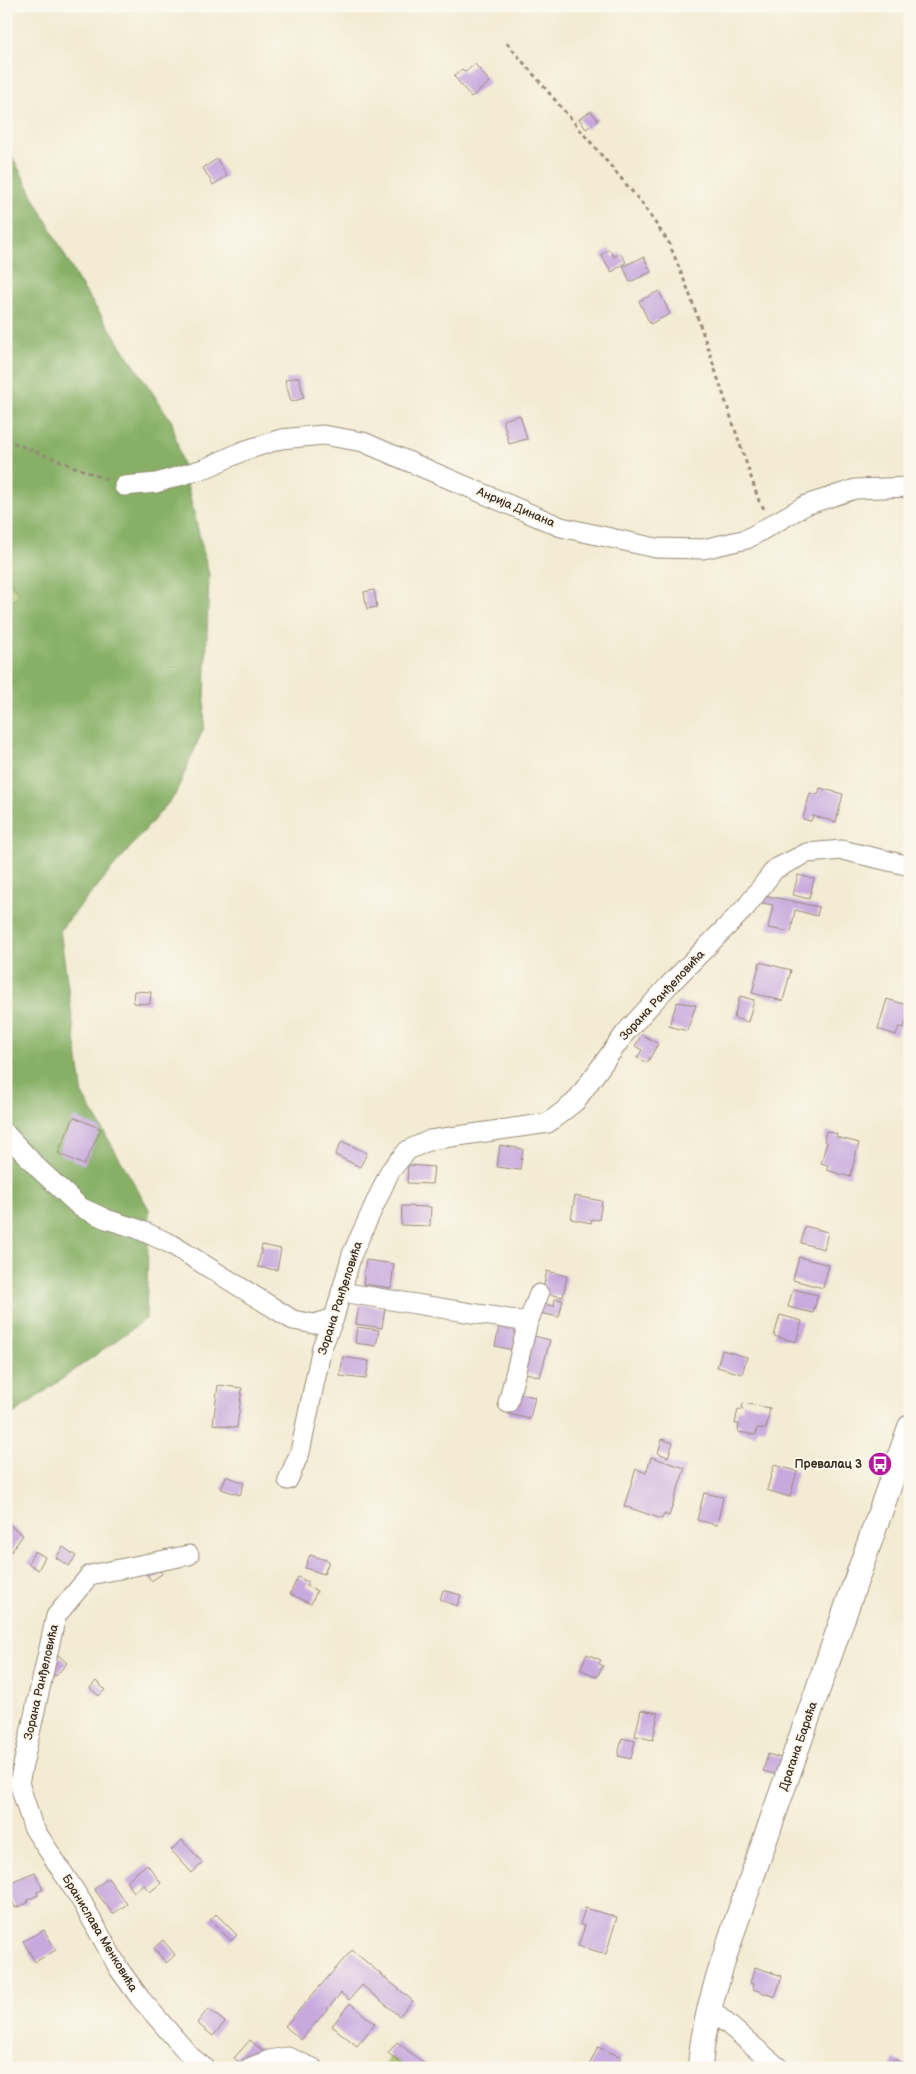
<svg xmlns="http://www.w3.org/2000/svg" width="916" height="2074" font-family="'Balsamiq Sans',sans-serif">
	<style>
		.green { fill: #aacc74; stroke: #727b49 }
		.forest { fill: #87b066; stroke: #616d42 }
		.building { fill: #c7a9de }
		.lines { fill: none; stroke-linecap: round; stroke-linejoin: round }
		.minor-casing { stroke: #978a78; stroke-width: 21 }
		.tertiary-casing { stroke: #978a78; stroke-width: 26 }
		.path { stroke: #978a78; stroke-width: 3; stroke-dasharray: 4 4; stroke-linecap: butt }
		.minor { stroke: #fff; stroke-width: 19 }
		.tertiary { stroke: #fff; stroke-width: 24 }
		.labels { text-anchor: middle; stroke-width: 4; stroke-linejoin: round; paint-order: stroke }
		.street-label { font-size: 12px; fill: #3b2a1e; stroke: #fbf7ec }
		.poi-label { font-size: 12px; font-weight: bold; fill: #3b2a1e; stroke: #fbf7ec; text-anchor: end }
	</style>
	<rect width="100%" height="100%" fill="#fbf7ec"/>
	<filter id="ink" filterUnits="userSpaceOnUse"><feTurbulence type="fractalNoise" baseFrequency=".02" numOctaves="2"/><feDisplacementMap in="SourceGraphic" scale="10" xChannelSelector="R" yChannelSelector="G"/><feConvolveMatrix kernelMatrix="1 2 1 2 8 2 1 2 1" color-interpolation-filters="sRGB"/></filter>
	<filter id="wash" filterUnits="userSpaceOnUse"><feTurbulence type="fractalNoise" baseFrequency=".0096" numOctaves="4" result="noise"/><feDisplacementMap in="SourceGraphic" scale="20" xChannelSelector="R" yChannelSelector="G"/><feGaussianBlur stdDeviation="1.12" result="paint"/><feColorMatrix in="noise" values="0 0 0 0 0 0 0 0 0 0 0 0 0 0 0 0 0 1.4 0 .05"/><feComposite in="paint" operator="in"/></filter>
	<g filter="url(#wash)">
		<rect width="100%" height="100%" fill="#f3ebd3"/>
		<g class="green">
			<path d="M6 577 19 595 6 607Z"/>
			<path d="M391 2056 407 2068H382Z"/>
		</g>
		<path class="forest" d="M6 145 79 282 172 422 209 575 204 727 175 795 60 930 83 1096 149 1209 146 1319 6 1419V607L19 595 6 577Z"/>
		<g id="blocks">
			<g class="building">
				<path d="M475 64 490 82 471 97 454 76 462 69 465 72Z"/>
				<path d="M591 111 598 120 586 129 579 119Z"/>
				<path d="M217 159 227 176 213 185 203 168Z"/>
				<path d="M609 249 614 257 620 253 626 262 612 272 601 255Z"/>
				<path d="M644 257 651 272 630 282 623 266Z"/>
				<path d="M659 291 670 314 650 324 639 301Z"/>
				<path d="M299 377 304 398 291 402 285 380Z"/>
				<path d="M520 415 527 439 509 444 503 420Z"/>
				<path d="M374 590 377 607 367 609 364 592Z"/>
				<path d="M820 788 843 794 836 822 813 816 811 821 803 819 810 793 818 795Z"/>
				<path d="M798 875 814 879 809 899 793 895Z"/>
				<path d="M764 895 819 907 817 916 795 910 791 932 768 928 773 905 762 903Z"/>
				<path d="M760 962 791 970 783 1001 752 993Z"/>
				<path d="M134 991 151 992 150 1004 133 1003Z"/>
				<path d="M740 996 754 1000 748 1022 734 1018Z"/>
				<path d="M887 999 910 1006 904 1028 899 1027 896 1035 878 1029Z"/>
				<path d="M677 1002 696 1005 687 1031 669 1026Z"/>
				<path d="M642 1034 658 1044 647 1063 637 1058 642 1050 635 1046Z"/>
				<path d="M74 1117 101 1129 84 1165 58 1153Z"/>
				<path d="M826 1131 837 1134 836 1137 859 1143 850 1177 827 1170 828 1165 821 1163 827 1142 824 1141Z"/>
				<path d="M342 1141 367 1153 360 1167 335 1155Z"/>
				<path d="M500 1145 523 1149 520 1170 497 1167Z"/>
				<path d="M408 1165 434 1167 432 1184 407 1183Z"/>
				<path d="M575 1196 602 1201 599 1220 592 1219 591 1223 571 1219Z"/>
				<path d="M402 1206 431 1207 430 1226 401 1225Z"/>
				<path d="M805 1226 828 1232 824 1249 801 1243Z"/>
				<path d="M262 1245 281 1249 277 1270 258 1267Z"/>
				<path d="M799 1257 829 1265 823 1288 793 1280Z"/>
				<path d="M366 1260 394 1264 391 1288 363 1284Z"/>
				<path d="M547 1271 567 1276 563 1297 542 1293Z"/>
				<path d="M793 1289 818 1295 813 1313 788 1307Z"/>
				<path d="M555 1299 563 1300 559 1317 535 1312 537 1303 554 1306Z"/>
				<path d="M359 1304 385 1308 382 1328 356 1324Z"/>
				<path d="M780 1315 802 1321 796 1342 774 1336Z"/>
				<path d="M500 1322 518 1325 513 1350 495 1346Z"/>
				<path d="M357 1327 379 1330 376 1346 355 1343Z"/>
				<path d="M530 1335 550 1340 540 1377 520 1371Z"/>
				<path d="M722 1350 747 1357 742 1374 717 1367Z"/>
				<path d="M343 1357 369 1361 366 1379 340 1376Z"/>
				<path d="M218 1385 242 1388 237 1428 213 1424Z"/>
				<path d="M513 1392 535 1397 530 1419 508 1414Z"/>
				<path d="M743 1403 770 1408 766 1429 757 1428 756 1435 738 1432 739 1424H735L738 1409 742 1410Z"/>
				<path d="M662 1439 673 1443 668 1457 658 1453Z"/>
				<path d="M651 1457 685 1468 669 1516 664 1514 662 1519 624 1506 636 1469 646 1473Z"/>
				<path d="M774 1465 797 1471 790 1497 767 1490Z"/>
				<path d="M226 1476 244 1483 240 1495 221 1489Z"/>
				<path d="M704 1493 723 1497 717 1525 697 1520Z"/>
				<path d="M6 1522 23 1535 11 1552 6 1548Z"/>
				<path d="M63 1547 76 1556 69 1566 56 1558Z"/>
				<path d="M35 1551 45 1557 38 1570 28 1563Z"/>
				<path d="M310 1555 329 1561 324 1574 305 1568Z"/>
				<path d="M155 1563 162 1574 151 1581 144 1569Z"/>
				<path d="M298 1577 308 1582 306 1586 317 1591 311 1604 290 1594Z"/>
				<path d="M443 1590 461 1595 457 1606 440 1600Z"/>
				<path d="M587 1654 601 1660 599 1664 603 1666 597 1677 580 1669Z"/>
				<path d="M58 1655 67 1663 56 1676 46 1667Z"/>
				<path d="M96 1681 105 1690 99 1696 90 1688Z"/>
				<path d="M641 1710 658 1713 653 1740 635 1736Z"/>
				<path d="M622 1738 635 1741 631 1759 618 1756Z"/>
				<path d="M768 1754 784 1759 779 1775 763 1771Z"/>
				<path d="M182 1840 203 1863 192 1873 171 1850Z"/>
				<path d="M147 1864 161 1883 150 1892 144 1885 134 1892 126 1881Z"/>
				<path d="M35 1872 43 1890 37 1892 38 1895 27 1900 28 1903 15 1908 6 1884Z"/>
				<path d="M108 1878 127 1904 113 1914 94 1889Z"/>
				<path d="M585 1908 617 1917 606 1954 578 1946 585 1926 580 1925Z"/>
				<path d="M216 1914 237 1935 231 1941 210 1920Z"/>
				<path d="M44 1930 56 1950 35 1962 23 1941Z"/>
				<path d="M163 1940 175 1955 166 1963 154 1948Z"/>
				<path d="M352 1950 413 2001 399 2016 362 1985 349 2000 341 1993 301 2040 285 2026Z"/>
				<path d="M755 1967 782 1976 775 1997 753 1989 754 1984 750 1983Z"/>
				<path d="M350 2003 375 2024 357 2046 332 2026Z"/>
				<path d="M208 2009 225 2022 213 2036 197 2023Z"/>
				<path d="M250 2040 264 2052 243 2066 234 2058Z"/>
				<path d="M397 2042 430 2068H407L388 2053Z"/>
				<path d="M598 2047 621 2057 616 2068H588Z"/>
				<path d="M894 2059 908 2066V2068H890Z"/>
			</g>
		</g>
	</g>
	<g filter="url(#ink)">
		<use href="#blocks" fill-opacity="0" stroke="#978a78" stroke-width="1"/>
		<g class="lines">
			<g class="minor-casing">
				<g id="minor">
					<path d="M124 486 156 483 206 468 243 451 281 439 323 435 363 442 561 527 656 548 703 549 747 539 806 505 855 489 910 487"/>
					<path d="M6 1134 39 1169 80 1207 106 1219 138 1229 171 1244 293 1320 314 1324 334 1318"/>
					<path d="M341 1292 528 1322"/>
					<path d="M508 1403 528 1322 539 1294"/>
					<path d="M288 1480 300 1452 322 1347 334 1318 352 1254 390 1171 408 1150 430 1140 548 1123 575 1102 626 1032 669 985 746 907 775 869 807 853 842 850 910 866"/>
					<path d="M189 1555 90 1575 56 1616 19 1783 33 1827 82 1902 119 1969 140 1998 191 2057 205 2068"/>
					<path d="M709 2008 779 2068"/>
					<path d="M249 2068 269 2060 288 2057 313 2068"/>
				</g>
			</g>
			<g class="tertiary-casing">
				<path id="tertiary" d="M700 2068C703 2019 719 1974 734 1928L910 1427"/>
			</g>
			<g class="path">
				<path d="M507 43 641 202 669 243 689 292 759 501 765 510"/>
				<path d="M6 440 108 480"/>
			</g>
			<use href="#minor" class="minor"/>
			<use href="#tertiary" class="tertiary"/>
		</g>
	</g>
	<defs>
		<g id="bus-disc" transform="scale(1.25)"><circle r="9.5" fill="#b5179e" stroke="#fbf7ec"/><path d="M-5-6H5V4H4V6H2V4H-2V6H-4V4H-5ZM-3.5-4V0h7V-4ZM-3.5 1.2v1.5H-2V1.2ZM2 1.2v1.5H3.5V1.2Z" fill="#fff"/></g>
	</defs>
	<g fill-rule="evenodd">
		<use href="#bus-disc" x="880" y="1464"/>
	</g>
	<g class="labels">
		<g class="street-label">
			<text transform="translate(516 507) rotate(23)" y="4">Анрија Динана</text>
			<text transform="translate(662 995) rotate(-47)" y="4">Зорана Ранђеловића</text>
			<text transform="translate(340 1298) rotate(-72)" y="4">Зорана Ранђеловића</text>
			<text transform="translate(41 1682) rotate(-77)" y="4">Зорана Ранђеловића</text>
			<text transform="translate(798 1746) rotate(-71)" y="4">Драгана Бараћа</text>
			<text transform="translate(100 1933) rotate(59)" y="4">Бранислава Менковића</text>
		</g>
		<g class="poi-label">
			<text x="862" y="1468">Превалац 3</text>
		</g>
	</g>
	<rect width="916" height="2074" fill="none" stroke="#fbf7ec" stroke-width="25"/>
</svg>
